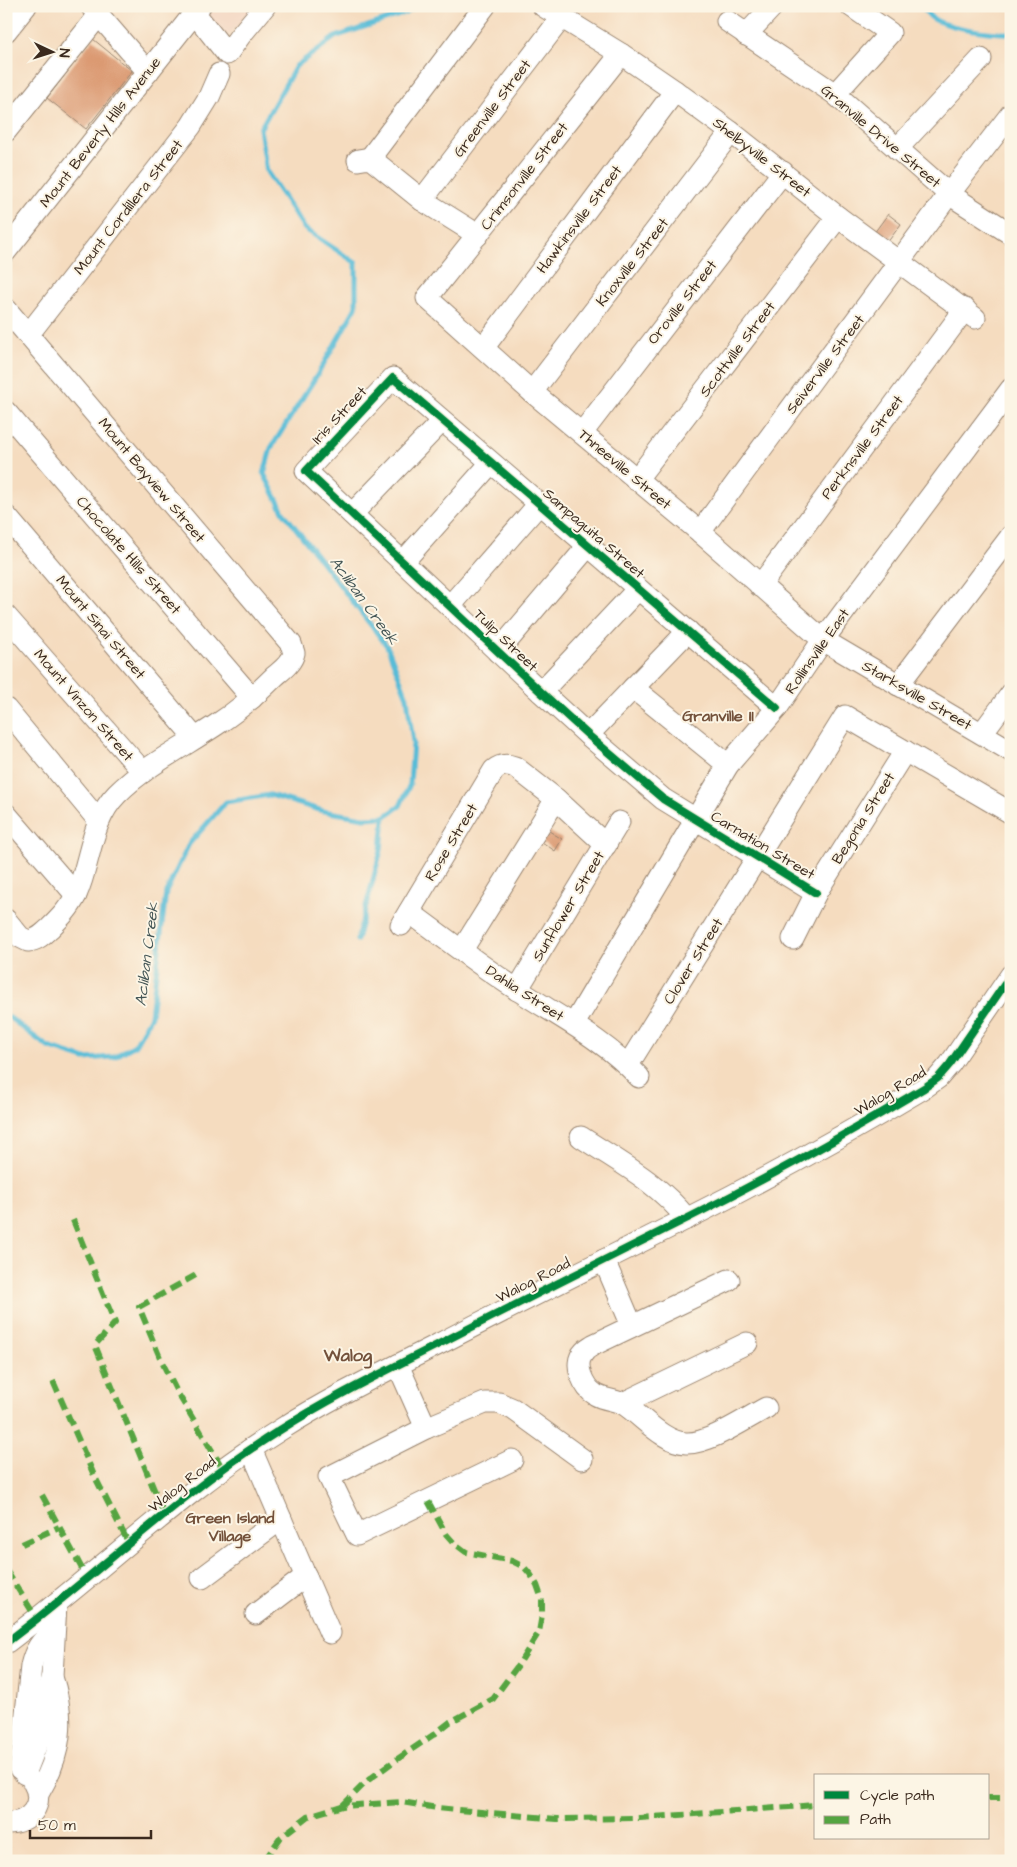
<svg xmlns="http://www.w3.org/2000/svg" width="1017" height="1867" font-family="'Architects Daughter',sans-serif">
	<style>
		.built { fill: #f3d4bf }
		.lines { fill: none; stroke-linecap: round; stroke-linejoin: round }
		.stream { stroke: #59bcd7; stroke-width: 5 }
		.building { fill: #db9a72 }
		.minor-casing { stroke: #98836e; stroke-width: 23 }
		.minor { stroke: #fff; stroke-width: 21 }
		.quiet { stroke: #54a441; stroke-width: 6; stroke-dasharray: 12 6; stroke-linecap: butt }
		.cycleway-casing { stroke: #fcf5e5; stroke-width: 11 }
		.cycleway { stroke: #00873e; stroke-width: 8 }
		.labels { text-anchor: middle; stroke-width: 4; stroke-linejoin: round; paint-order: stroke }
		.street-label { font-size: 15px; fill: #3b2a1e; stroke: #fcf5e5 }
		.water-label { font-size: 16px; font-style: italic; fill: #445656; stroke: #fcf5e5 }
		.neighbourhood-label { font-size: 16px; font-weight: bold; fill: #73513b; stroke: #fcf5e5 }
		.quarter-label { font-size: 18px; font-weight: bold; fill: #73513b; stroke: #fcf5e5 }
	</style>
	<rect width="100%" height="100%" fill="#fcf5e5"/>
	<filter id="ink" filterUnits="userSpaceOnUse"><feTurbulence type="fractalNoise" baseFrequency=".02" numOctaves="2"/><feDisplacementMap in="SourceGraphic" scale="10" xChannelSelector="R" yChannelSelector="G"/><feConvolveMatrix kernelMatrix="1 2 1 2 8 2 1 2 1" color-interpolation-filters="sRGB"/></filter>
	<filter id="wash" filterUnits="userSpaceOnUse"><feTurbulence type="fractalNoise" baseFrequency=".0096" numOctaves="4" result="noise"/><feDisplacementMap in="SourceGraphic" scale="20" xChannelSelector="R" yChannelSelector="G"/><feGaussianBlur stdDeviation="1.12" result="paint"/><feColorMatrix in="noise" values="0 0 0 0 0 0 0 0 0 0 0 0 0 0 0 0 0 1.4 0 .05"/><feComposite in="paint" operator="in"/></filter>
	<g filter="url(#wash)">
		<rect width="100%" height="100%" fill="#f5dcbf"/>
		<path class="built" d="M214 6H255L228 36 205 16Z"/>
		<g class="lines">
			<g class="stream">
				<path d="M921 6C925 10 928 15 932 18 947 28 993 34 1011 33"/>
				<path d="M357 940 381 850 384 817"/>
				<path d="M6 1015 48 1047 85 1059 114 1057 135 1045 151 1016 166 892 189 844 226 802 270 795 323 811 364 818 384 817 400 806 410 784 413 743 407 697 387 646 284 513 264 474 271 448 319 372 356 307V263L305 229 267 172 260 129 296 66 335 37 406 13 416 6"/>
			</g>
		</g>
		<g id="blocks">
			<g class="building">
				<path d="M93 39 132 71 86 129 47 98Z"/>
				<path d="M888 214 901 224 887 243 874 233Z"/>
				<path d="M549 831 562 839 555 851 542 842Z"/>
			</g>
		</g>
	</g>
	<g filter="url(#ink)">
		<use href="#blocks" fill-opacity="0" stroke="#98836e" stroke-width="1"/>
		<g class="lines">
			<g class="minor-casing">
				<g id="minor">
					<path d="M91 6 148 72"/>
					<path d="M189 6 227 54 240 36 265 6"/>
					<path d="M543 6 621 54 675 91 731 132 838 217 975 318"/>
					<path d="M727 21 835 94 949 194 1011 234"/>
					<path d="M6 31 26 6"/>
					<path d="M746 35 773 6"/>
					<path d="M621 54 427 298 532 392 700 532 823 640 1011 751"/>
					<path d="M835 94 890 33 851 6"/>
					<path d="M6 131 99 15"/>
					<path d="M897 149 981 59"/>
					<path d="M370 158 485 6"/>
					<path d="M358 160 370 158 422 200 478 235"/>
					<path d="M422 200 562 17"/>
					<path d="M6 251 200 6"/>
					<path d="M6 309 291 644 294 653C292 663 282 670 275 676 257 694 238 711 216 725 183 747 145 766 117 794 90 821 91 862 76 895 70 908 60 918 50 928 43 934 38 940 28 941L20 937 6 920"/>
					<path d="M28 335 191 126 209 97 219 74"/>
					<path d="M484 347 675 91"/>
					<path d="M532 392 731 132"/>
					<path d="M6 412 252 698"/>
					<path d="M582 433 783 172"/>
					<path d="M636 480 838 217"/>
					<path d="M352 514 442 421"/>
					<path d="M6 516 195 738"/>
					<path d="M700 532 949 194 1011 114"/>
					<path d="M403 562 491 463"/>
					<path d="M760 586 965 309"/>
					<path d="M450 606 539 504"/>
					<path d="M6 616 143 772"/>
					<path d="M498 652 588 546"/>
					<path d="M898 685 1011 536"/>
					<path d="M633 688 728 765"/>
					<path d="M541 692 638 589"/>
					<path d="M777 708 393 378 306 471 541 692 588 735 663 799 816 893"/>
					<path d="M6 709 98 820"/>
					<path d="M982 733 1011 694"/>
					<path d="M588 735 688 631"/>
					<path d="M6 814 76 895"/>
					<path d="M409 912C445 938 480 966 518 990 559 1017 605 1040 639 1077"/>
					<path d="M401 925 494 770C501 764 507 764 515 767L556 799 606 845"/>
					<path d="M793 939 816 893 905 751"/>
					<path d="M462 950 556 799"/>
					<path d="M517 990 619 822"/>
					<path d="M574 1024 728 765 777 708 823 640 1011 389"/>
					<path d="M628 1065 845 716 1011 813"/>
					<path d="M581 1137C619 1162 659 1183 687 1219"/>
					<path d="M604 1260 632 1326"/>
					<path d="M729 1280 593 1345C590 1347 586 1349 584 1352 572 1364 584 1388 596 1395 605 1400 617 1400 625 1405 643 1417 663 1442 686 1443 709 1444 745 1419 766 1408"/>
					<path d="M398 1365 426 1428"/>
					<path d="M623 1403 747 1343"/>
					<path d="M251 1449 330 1633"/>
					<path d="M512 1460 357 1535 329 1477 426 1428 485 1403H499L513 1409 582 1459"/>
					<path d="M202 1578 281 1519"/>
					<path d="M256 1614 306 1576"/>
					<path d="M7 1642C99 1573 182 1491 280 1430 330 1398 384 1372 437 1345 520 1302 604 1260 688 1218 768 1178 847 1134 924 1088L938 1078 950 1064 1011 975"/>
					<path d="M20 1769 31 1666C35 1649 41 1641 54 1630"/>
					<path d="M25 1774 40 1736 45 1700 52 1676 56 1605"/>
					<path d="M38 1794C61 1756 66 1719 52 1677"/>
					<path d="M6 1823C30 1824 46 1804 33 1782"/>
				</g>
			</g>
			<use href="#minor" class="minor"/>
			<g class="quiet">
				<path d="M73 1220 115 1323 95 1345 164 1514"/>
				<path d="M196 1275 139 1307 161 1360 177 1392 223 1469"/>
				<path d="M53 1381 93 1473 129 1544"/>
				<path d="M42 1495 87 1578"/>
				<path d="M22 1544 59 1527"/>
				<path d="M6 1570 37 1619"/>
				<path d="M988 1798H1011"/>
				<path d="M342 1806 367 1781 393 1762 436 1733 450 1722 493 1699 519 1664 539 1632 542 1615V1599L537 1585 531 1575 524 1567 512 1561 466 1552 454 1543 446 1534 428 1501"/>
				<path d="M264 1861 281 1837 308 1816 342 1806 402 1802 437 1808 557 1819 640 1818 816 1805"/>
			</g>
			<g class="cycleway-casing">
				<g id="cycleway">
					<path d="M777 708 393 378 306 471 541 692 588 735 663 799 816 893"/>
					<path d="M7 1642C99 1573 182 1491 280 1430 330 1398 384 1372 437 1345 520 1302 604 1260 688 1218 768 1178 847 1134 924 1088L938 1078 950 1064 1011 975"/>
				</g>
			</g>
			<use href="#cycleway" class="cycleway"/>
		</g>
	</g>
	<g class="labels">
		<g class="street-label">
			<text transform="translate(492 108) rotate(-53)" y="5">Greenville Street</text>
			<text transform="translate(100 132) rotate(-52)" y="5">Mount Beverly Hills Avenue</text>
			<text transform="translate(881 136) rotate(40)" y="5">Granville Drive Street</text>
			<text transform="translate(762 157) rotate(38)" y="5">Shelbyville Street</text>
			<text transform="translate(524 176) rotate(-52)" y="5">Crimsonville Street</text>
			<text transform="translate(128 207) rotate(-52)" y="5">Mount Cordillera Street</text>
			<text transform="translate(579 219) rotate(-53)" y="5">Hawkinsville Street</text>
			<text transform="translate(632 262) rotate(-52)" y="5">Knoxville Street</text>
			<text transform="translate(682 302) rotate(-52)" y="5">Oroville Street</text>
			<text transform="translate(737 349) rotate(-53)" y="5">Scottville Street</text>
			<text transform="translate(825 364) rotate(-53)" y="5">Seiverville Street</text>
			<text transform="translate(339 415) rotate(-47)" y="5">Iris Street</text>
			<text transform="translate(862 447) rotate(-53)" y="5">Perknsville Street</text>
			<text transform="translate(625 469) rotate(40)" y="5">Thneeville Street</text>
			<text transform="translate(152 480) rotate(50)" y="5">Mount Bayview Street</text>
			<text transform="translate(594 533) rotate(41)" y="5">Sampaguita Street</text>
			<text transform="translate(129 555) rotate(49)" y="5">Chocolate Hills Street</text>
			<text transform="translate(101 627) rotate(50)" y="5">Mount Sinai Street</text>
			<text transform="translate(506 640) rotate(44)" y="5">Tulip Street</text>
			<text transform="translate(817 651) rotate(-55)" y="5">Rollinsville East</text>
			<text transform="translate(917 695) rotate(30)" y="5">Starksville Street</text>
			<text transform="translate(84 705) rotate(49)" y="5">Mount Vinzon Street</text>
			<text transform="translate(863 818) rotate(-58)" y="5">Begonia Street</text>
			<text transform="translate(451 842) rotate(-59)" y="5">Rose Street</text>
			<text transform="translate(763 845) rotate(31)" y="5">Carnation Street</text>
			<text transform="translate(568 906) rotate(-59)" y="5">Sunflower Street</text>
			<text transform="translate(693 961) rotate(-58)" y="5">Clover Street</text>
			<text transform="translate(525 993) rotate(33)" y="5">Dahlia Street</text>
			<text transform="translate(890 1091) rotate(-31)" y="5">Walog Road</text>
			<text transform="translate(533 1280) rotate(-27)" y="5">Walog Road</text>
			<text transform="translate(182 1484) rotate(-38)" y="5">Walog Road</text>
		</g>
		<g class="water-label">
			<text transform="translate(365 600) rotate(54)" y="6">Acliban Creek</text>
			<text transform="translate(146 954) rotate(-83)" y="6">Acliban Creek</text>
		</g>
		<g class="neighbourhood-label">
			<text x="718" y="721">Granville II</text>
			<text x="230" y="1523">Green Island<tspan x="230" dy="18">Village</tspan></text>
		</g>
		<g class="quarter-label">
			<text x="348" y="1361">Walog</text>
		</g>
	</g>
	<rect width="1017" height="1867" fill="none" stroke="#fcf5e5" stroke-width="25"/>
	<rect x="814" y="1774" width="175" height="65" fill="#fcf5e5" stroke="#afa495"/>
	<rect x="824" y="1791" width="25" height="8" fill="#00873e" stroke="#afa495"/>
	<text x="860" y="1800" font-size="15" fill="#3b2a1e">Cycle path</text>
	<rect x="824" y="1816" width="25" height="8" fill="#54a441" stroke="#afa495"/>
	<text x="860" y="1824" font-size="15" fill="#3b2a1e">Path</text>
	<g transform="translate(52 52) rotate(94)" stroke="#fcf5e5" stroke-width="4" paint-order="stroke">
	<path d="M0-4L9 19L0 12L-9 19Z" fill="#3b2a1e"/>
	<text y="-8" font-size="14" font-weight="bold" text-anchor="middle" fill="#3b2a1e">N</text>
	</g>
	<path d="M30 1830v8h121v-8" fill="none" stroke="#3b2a1e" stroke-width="2.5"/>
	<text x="38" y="1830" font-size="15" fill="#3b2a1e" stroke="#fcf5e5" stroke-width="4" paint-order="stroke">50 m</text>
</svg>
